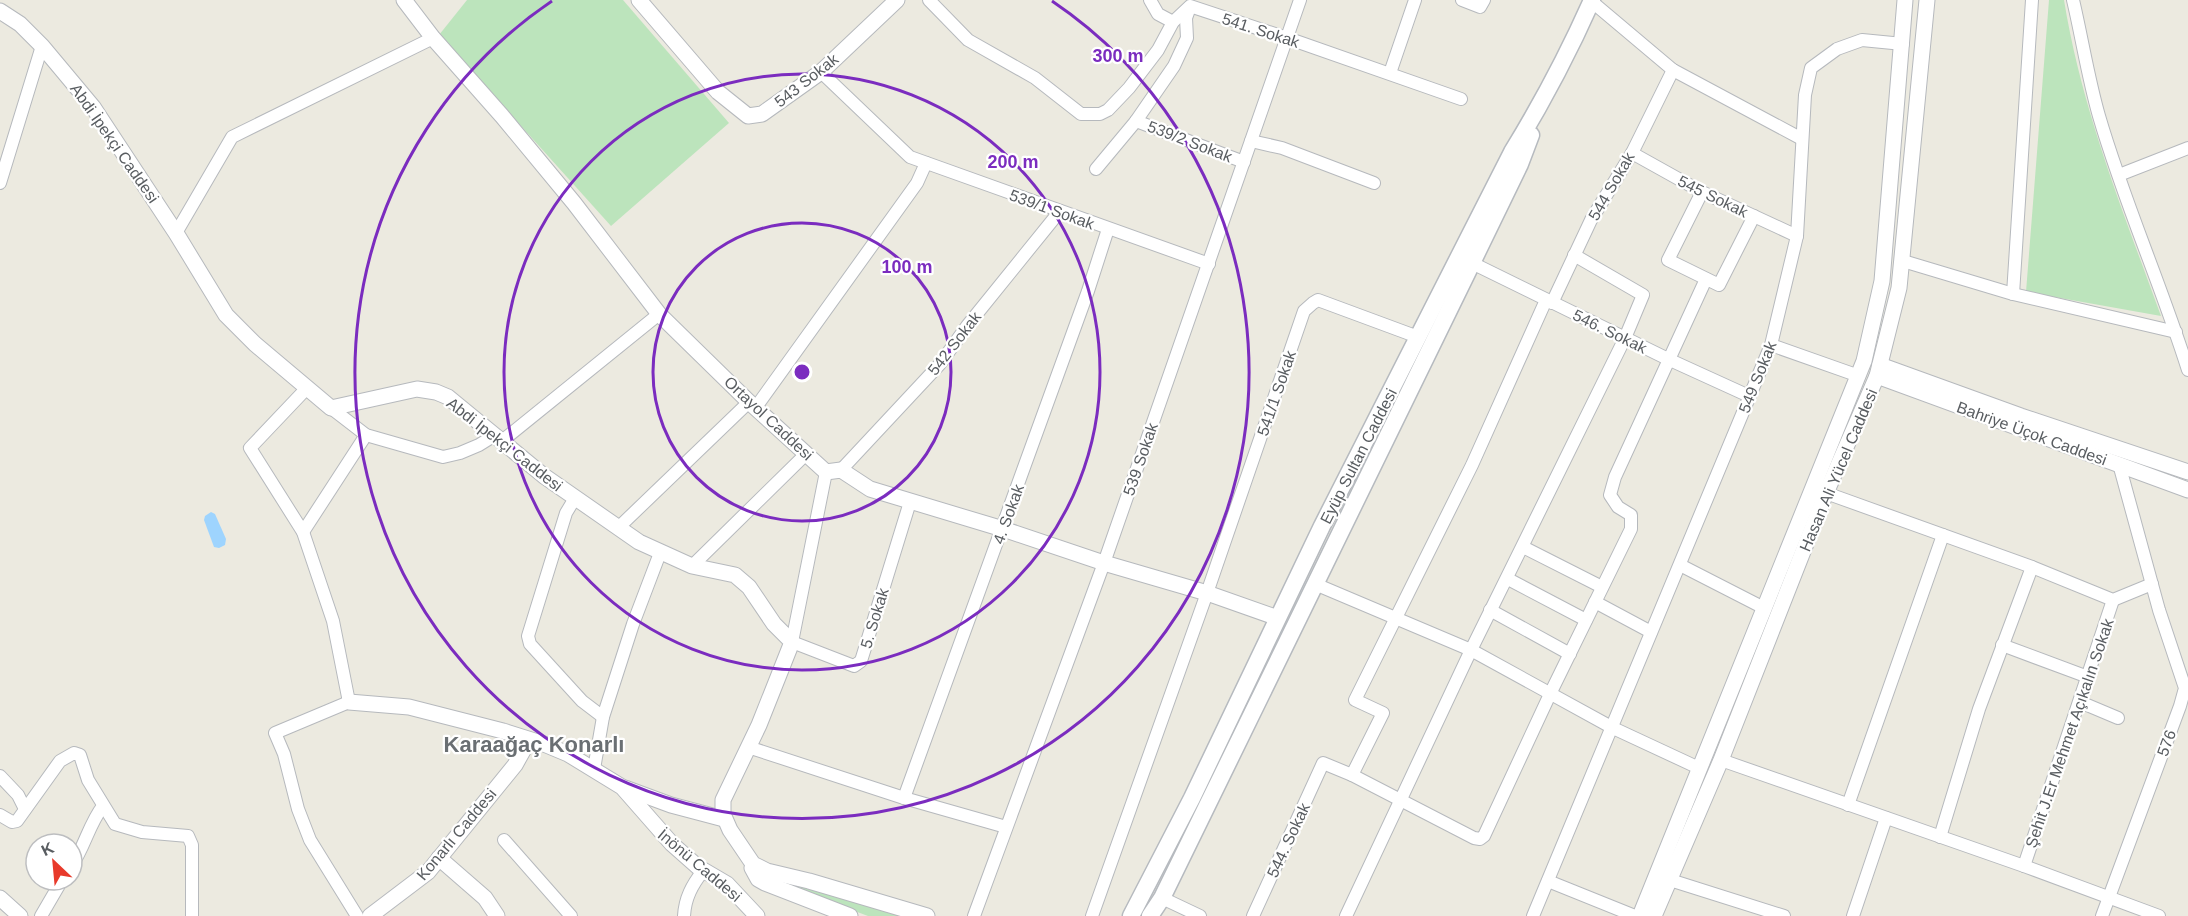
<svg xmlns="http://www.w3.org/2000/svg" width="2188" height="916" font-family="Helvetica,sans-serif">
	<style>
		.green { fill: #bce4bc }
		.water { fill: #9ed4fe }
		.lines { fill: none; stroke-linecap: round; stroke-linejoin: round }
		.minor-casing { stroke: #b6b9bd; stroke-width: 14 }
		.tertiary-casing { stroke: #b6b9bd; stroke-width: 17 }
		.secondary-casing { stroke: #b6babf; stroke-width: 19 }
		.minor { stroke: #fff; stroke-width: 12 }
		.tertiary { stroke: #fff; stroke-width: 15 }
		.secondary { stroke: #fff; stroke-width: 16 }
		.ring { fill: none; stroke: #7b2cbf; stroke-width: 3 }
		.labels { text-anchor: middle; stroke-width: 4.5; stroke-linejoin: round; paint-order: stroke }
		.street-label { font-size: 16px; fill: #595d61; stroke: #fff }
		.district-label { font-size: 22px; font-weight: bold; fill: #6a6f73; stroke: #fff }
		.centre { fill: #7b2cbf; stroke: #fff; stroke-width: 3 }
		.ring-label { font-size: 18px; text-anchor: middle; font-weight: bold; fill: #7b2cbf; stroke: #fff; stroke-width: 4.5; stroke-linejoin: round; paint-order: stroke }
	</style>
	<rect width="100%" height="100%" fill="#eceae0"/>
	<g class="green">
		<path d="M467 0H623L729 123 611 226 439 35Z"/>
		<path d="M2049 0H2064C2082 111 2123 211 2161 316L2026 292Z"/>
		<path d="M772 877 903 916H868L775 881Z"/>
	</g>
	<path class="water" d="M211 512 215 514 226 539 225 545 219 548 214 547 204 520 205 516Z"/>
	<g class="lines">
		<g class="minor-casing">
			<g id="minor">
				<path d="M929 0 968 40 1035 78 1081 114H1100L1108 110 1129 88 1158 50 1173 22 1190 6 1287 38 1461 99"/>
				<path d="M1150 0 1158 14 1173 22"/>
				<path d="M1462 0 1480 7 1484 0"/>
				<path d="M2073 0C2082 38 2088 78 2099 116 2124 202 2161 284 2188 370"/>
				<path d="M1591 1 1673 70 1802 139"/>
				<path d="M821 72 910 157 1209 264"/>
				<path d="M1390 73 1415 0"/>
				<path d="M1136 121 1244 162"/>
				<path d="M1251 141 1282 148 1374 183"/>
				<path d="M1632 153 1702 192 1797 236"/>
				<path d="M1096 169 1136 121 1174 66 1187 38 1186 18 1190 7"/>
				<path d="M2119 175 2188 148"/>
				<path d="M0 183 42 46"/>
				<path d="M1702 192 1668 260 1719 285 1754 216"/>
				<path d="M176 233 232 137 433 38"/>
				<path d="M1903 261 2013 294 2176 332"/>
				<path d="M1472 263 1670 360 1749 396"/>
				<path d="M2013 294 2032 0"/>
				<path d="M1546 300 1472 465 1355 700 1383 713 1352 775 1474 838 1480 839 1484 836 1551 692 1631 529V515L1618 507 1610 495 1615 477 1706 279"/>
				<path d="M1552 303 1591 220 1632 153 1673 70"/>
				<path d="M1771 345 1859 376"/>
				<path d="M306 389 250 448 303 532 333 621 349 702 275 733 284 754 298 809 310 840 357 916"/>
				<path d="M756 407 917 183 926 163"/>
				<path d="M331 408 366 435 443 457 460 453 479 445 495 435"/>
				<path d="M502 441 659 314"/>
				<path d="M841 470 940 364 967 326 1060 211"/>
				<path d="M826 472 792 642 854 666 861 661 910 502"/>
				<path d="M1826 493 2032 567 2113 600 2152 584"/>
				<path d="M575 498 566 513 528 636 530 644 582 701 603 717"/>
				<path d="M618 528 749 402"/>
				<path d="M303 532 366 435"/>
				<path d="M1523 547 1602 587"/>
				<path d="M1680 565 1764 608"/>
				<path d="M692 566 806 454"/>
				<path d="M1508 579 1586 620"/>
				<path d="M1315 584 1471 650 1613 728 1699 768"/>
				<path d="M1595 602 1651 632"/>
				<path d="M1490 610 1570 654"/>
				<path d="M2002 645 2088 677"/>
				<path d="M2080 702 2118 718"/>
				<path d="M748 747 904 798 1006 827"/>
				<path d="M1721 760 2024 866 2159 916"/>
				<path d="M594 769 603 717 633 624 660 553"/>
				<path d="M0 776 18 795 25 809"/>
				<path d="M904 798 1088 291 1108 229"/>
				<path d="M1848 805 1943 535"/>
				<path d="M0 815 12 822 17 821 60 761 74 753 80 755 88 780 115 824 142 832 188 836 192 845V916"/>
				<path d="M1940 837 1979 709 2032 567"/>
				<path d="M504 840 571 916"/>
				<path d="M72 865C85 846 89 824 103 806"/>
				<path d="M2024 866 2113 600"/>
				<path d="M1670 880 1784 916"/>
				<path d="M1548 881 1635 916"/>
				<path d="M1162 898 1200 916"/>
				<path d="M41 916 62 880"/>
				<path d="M684 916C685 898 692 885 703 871"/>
				<path d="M974 916 1104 563 1300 0"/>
				<path d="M1092 916 1207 593 1304 311 1313 303 1318 300 1418 337"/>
				<path d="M1253 916 1323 763 1352 775"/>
				<path d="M1346 916 1471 650 1625 338 1643 295 1574 255"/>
				<path d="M1533 916 1771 345 1797 236 1805 95 1811 68 1837 49 1862 40 1903 44"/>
				<path d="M1853 916 1886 818"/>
				<path d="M2102 916 2180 706 2185 688 2159 610 2119 464"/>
			</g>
		</g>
		<g class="tertiary-casing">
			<g id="tertiary">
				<path d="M404 0 433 38 502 116 574 203 659 314 749 402 826 472 841 470 870 489 1003 529 1104 563 1207 593 1278 618"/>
				<path d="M639 0 718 92 748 116 762 114 821 72 897 0"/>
				<path d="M0 11 20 24 42 46 93 107 176 233 226 315 255 344 331 408 417 389 436 392 448 397 544 476 639 542 692 566 735 575 749 587 774 624 792 642 759 725 723 800V814L730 830 753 864 767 871 809 881 927 916"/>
				<path d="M1880 365 2021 416 2188 472"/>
				<path d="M1877 376 2188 490"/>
				<path d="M349 702 409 707 503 731 544 744 568 754 622 787 672 844 698 867 727 884 757 916"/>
				<path d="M625 788 671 805 724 819"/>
				<path d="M439 858 485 898 497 916"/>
				<path d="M752 868 758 879 765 883 850 916"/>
				<path d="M0 898 20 916"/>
				<path d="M370 916 428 872 515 765 529 740"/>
				<path d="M1640 916 1864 361 1882 281 1905 0"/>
				<path d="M1654 916 1721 760 1826 493 1877 376 1899 288 1927 0"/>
			</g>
		</g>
		<g class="secondary-casing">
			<g id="secondary">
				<path d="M1131 916 1192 798 1322 526 1512 152C1542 103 1569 52 1592 0"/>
				<path d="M1150 916 1162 898 1472 263 1520 164 1531 135"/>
			</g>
		</g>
		<use href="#minor" class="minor"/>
		<use href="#tertiary" class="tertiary"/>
		<use href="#secondary" class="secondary"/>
	</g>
	<g class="ring">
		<circle cx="802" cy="372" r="149"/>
		<circle cx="802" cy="372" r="298"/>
		<path d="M1052 1A447 447 0 1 1 552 1"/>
	</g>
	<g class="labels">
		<g class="street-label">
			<text transform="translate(1261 30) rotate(18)" y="6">541. Sokak</text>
			<text transform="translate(806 80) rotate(-38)" y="6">543 Sokak</text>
			<text transform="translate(1190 141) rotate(21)" y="6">539/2 Sokak</text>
			<text transform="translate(115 143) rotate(55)" y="6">Abdi İpekçi Caddesi</text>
			<text transform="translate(1611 186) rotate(-60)" y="6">544 Sokak</text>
			<text transform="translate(1713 196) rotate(26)" y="6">545 Sokak</text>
			<text transform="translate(1052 209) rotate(20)" y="6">539/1 Sokak</text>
			<text transform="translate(1610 331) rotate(26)" y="6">546. Sokak</text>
			<text transform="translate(954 343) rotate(-52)" y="6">542 Sokak</text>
			<text transform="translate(1757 377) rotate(-68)" y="6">549 Sokak</text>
			<text transform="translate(1276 393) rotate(-71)" y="6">541/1 Sokak</text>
			<text transform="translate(769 418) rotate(43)" y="6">Ortayol Caddesi</text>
			<text transform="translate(2032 433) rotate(20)" y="6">Bahriye Üçok Caddesi</text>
			<text transform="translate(505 444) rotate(38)" y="6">Abdi İpekçi Caddesi</text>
			<text transform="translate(1358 456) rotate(-63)" y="6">Eyüp Sultan Caddesi</text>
			<text transform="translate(1140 459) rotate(-71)" y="6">539 Sokak</text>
			<text transform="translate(1838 470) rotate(-67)" y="6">Hasan Ali Yücel Caddesi</text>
			<text transform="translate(1008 514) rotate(-70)" y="6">4. Sokak</text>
			<text transform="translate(874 618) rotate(-73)" y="6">5. Sokak</text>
			<text transform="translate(2069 733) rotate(-71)" y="6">Şehit J.Er Mehmet Açıkalın Sokak</text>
			<text transform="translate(2166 743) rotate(-70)" y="6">576</text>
			<text transform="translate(456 834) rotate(-50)" y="6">Konarlı Caddesi</text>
			<text transform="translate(1288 840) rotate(-65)" y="6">544. Sokak</text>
			<text transform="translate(700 865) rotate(40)" y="6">İnönü Caddesi</text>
		</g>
		<g class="district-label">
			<text x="534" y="752">Karaağaç Konarlı</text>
		</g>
	</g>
	<circle cx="802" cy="372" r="9" class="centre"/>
	<g class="ring-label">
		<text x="1118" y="62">300 m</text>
		<text x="1013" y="168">200 m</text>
		<text x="907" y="273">100 m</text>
	</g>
	<g transform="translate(54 862) rotate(334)"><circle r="28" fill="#ffffff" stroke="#bdbec0" stroke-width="1.5"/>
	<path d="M0-4.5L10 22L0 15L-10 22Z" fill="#e83a2b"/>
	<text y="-9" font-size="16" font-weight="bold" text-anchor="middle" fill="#595d61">K</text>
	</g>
</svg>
